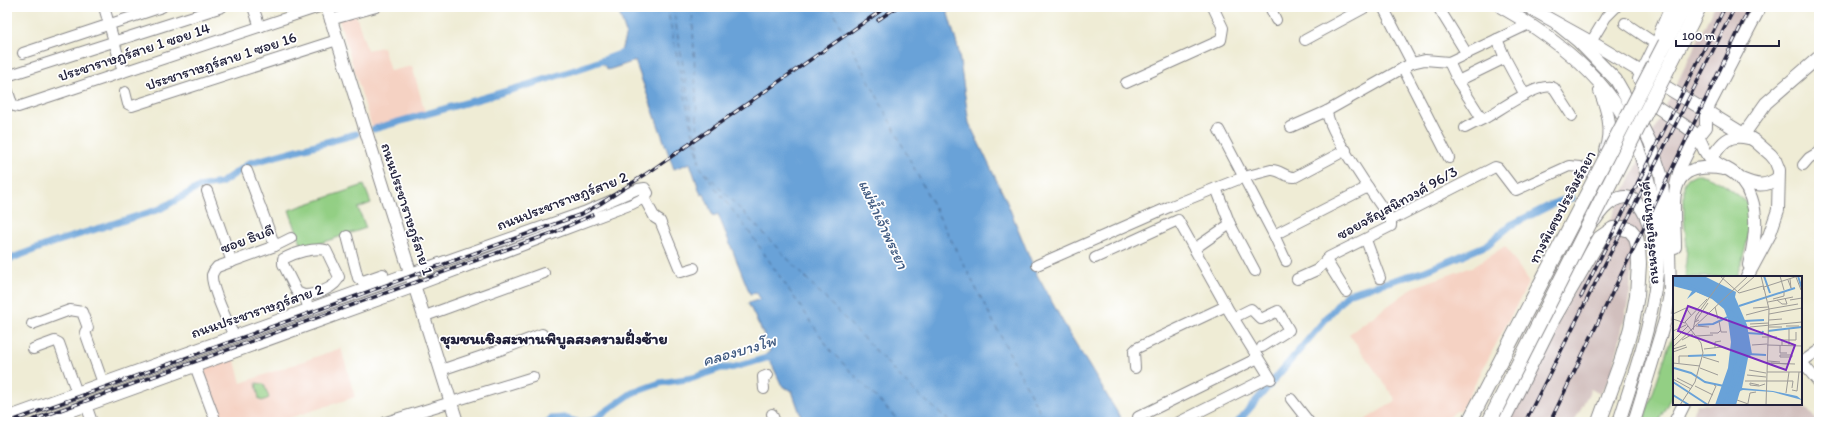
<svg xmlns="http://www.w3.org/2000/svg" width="1826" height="429" font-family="Itim,'Playpen Sans Thai',sans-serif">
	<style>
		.built { fill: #f5d2c3 }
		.industrial { fill: #d1bfbd }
		.green { fill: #93cf84; stroke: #5a7860 }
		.water { fill: #69a2d8; stroke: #46628a }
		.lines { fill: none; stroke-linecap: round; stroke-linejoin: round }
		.canal { stroke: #69a2d8; stroke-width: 7 }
		.ferry { stroke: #425c82; stroke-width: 1; stroke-dasharray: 5 4; stroke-linecap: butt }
		.minor-casing { stroke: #888788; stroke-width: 12 }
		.major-casing { stroke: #888788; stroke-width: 14 }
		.highway-casing { stroke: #888788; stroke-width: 16 }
		.minor { stroke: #fff; stroke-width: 10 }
		.major { stroke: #fff; stroke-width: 12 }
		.highway { stroke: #fff; stroke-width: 14 }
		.rail-casing { stroke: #22223b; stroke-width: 3.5 }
		.rail { stroke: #fff; stroke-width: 2; stroke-dasharray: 6; stroke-linecap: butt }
		.highway-bridge-casing { stroke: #888788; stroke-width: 16; stroke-linecap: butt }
		.highway-bridge { stroke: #fff; stroke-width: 14 }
		.labels { text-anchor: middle; stroke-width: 3.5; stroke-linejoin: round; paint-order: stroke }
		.street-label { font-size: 15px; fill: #22223b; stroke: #fff }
		.water-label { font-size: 16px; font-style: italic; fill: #425c82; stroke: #fff }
		.neighbourhood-label { font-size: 16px; font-weight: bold; fill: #22223b; stroke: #fff }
		.inset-river { fill: none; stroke: #69a2d8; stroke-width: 2 }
		.inset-road { fill: none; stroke: #9d9b97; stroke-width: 1 }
		.view { fill: #7b2cbf; fill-opacity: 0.15; stroke: #7b2cbf; stroke-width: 2 }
		.inset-edge { fill: none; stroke: #22223b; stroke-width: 2 }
	</style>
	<rect width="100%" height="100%" fill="#fff"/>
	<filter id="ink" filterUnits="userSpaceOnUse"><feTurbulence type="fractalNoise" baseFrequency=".025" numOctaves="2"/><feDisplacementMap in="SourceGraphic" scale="8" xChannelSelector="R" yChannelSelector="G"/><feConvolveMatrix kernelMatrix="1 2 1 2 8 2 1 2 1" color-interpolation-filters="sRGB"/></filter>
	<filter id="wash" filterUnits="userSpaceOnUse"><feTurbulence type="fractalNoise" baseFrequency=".012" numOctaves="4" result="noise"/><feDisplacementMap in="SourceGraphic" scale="16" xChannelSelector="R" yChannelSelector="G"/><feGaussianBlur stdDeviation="0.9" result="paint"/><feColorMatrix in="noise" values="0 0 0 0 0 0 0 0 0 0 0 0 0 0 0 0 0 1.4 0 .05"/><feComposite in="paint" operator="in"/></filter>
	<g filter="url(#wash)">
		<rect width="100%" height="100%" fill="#efecd5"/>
		<g class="built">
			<path d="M335 7H357L359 14 356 15 367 50 383 47 390 71 412 66 425 112 372 128Z"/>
			<path d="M1505 246 1529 282 1461 410 1456 411 1442 422H1362L1396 400 1349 334 1414 287 1474 266Z"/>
			<path d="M341 348 355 397 277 422H220L198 367 233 354 241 383Z"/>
		</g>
		<g class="industrial">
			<path d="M1714 7H1757L1632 257 1630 294 1612 375 1600 394 1591 389 1574 422H1506L1613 214Z"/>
			<path d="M1801 402 1818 422H1688L1697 404H1801Z"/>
		</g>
		<g class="green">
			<path d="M1696 174C1716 176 1734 192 1749 204 1751 229 1746 253 1736 277H1685L1687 247 1684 217V184L1688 178Z"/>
			<path d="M364 185 371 203 358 208 366 228 303 249 289 210Z"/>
			<path d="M1674 330V392L1658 422H1643Z"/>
			<path d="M256 383 264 384 269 398 262 401 259 399Z"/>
		</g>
		<path class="water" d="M617 7H946L958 48 969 123 1006 200 1037 275 1068 331 1123 422H803L792 391 782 386 769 358 763 357 770 351 763 333 748 303 760 299 757 293 750 294 718 214 713 216 704 194 701 195 690 163 674 169 635 61 608 70 601 62H606L620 55 626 33Z"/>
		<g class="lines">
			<g class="canal">
				<path d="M374 129C459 104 545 83 628 51"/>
				<path d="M7 260 52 243 160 209 199 187 221 183 250 163 356 134"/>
				<path d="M548 422 551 419 564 418 577 422"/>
				<path d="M585 422 592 421 632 393 660 383 693 378 721 368H731L777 355"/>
				<path d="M1238 422 1347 294 1425 271 1487 245 1511 225 1557 202 1572 198"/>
			</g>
			<g class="ferry">
				<path d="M667 7 696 150"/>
				<path d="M673 7 700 167 914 391 951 422"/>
				<path d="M692 7 699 161"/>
				<path d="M831 7 1045 422"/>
				<path d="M704 173 750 233 831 351 900 422"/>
			</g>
		</g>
	</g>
	<g filter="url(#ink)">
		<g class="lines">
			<g class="minor-casing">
				<g id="minor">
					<path d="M104 7 123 72"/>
					<path d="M253 7 260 27"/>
					<path d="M1270 7 1276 20"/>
					<path d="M1383 7 1412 63"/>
					<path d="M1438 7 1467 54"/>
					<path d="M330 20 376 7"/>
					<path d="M1625 23 1656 44"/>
					<path d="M1497 39 1505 58"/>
					<path d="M1305 40 1366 7"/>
					<path d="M1591 42 1606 17 1616 7"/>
					<path d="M23 53 162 7"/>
					<path d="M1449 62 1458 81 1482 119"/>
					<path d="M1403 68 1449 158"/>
					<path d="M7 76 222 7"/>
					<path d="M1458 81 1505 58 1525 95"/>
					<path d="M1126 83 1221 40 1223 28 1213 7"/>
					<path d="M7 89 11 101"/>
					<path d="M125 92 128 104 132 106 337 40"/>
					<path d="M7 102 11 101 14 106 18 107 319 7"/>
					<path d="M1327 111C1327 130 1378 202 1391 220"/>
					<path d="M1291 127 1327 111 1412 63 1425 60 1449 62 1529 24"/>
					<path d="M1465 128C1472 124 1480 121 1487 117 1500 110 1541 80 1554 88L1572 116"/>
					<path d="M1219 130 1274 235 1286 261"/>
					<path d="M1803 165 1809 158 1819 152"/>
					<path d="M247 171 275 246"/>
					<path d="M207 191 232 262"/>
					<path d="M644 198 655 218 660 221 681 272 694 268"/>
					<path d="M1391 220 1495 167 1498 168 1514 189 1516 190 1569 166 1580 167 1594 175"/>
					<path d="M1230 224 1255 271"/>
					<path d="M1274 235 1368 187"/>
					<path d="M347 236 358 278 364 282"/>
					<path d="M1366 240 1380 278"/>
					<path d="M1194 249 1230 224 1216 188 1244 177 1271 170C1280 169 1285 178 1295 177L1346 150"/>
					<path d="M1095 258 1178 220 1229 311 1271 379"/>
					<path d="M1326 260 1346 292"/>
					<path d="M1037 265 1169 207 1216 188"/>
					<path d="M411 273 584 212 638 189 645 188 648 193 644 198 632 204 415 286"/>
					<path d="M1297 279 1317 270 1329 257 1391 226V220"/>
					<path d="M367 287 364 282 366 280 383 274"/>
					<path d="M304 295 297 292 283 264V259C294 253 314 247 326 250L339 277C336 288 315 295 304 295L309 309"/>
					<path d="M425 316 544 273"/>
					<path d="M1233 318 1251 309 1261 319 1278 311 1289 330 1262 347"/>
					<path d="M32 324 70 310 82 312 88 328 85 332 103 383"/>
					<path d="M234 336C228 323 211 288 212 275 213 272 214 270 217 267L275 246 291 238"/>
					<path d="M33 349 55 341 59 343 77 393"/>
					<path d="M1801 361 1819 383"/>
					<path d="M1802 362 1819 350"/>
					<path d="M195 366 216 422"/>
					<path d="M1135 368 1134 351 1137 348 1226 306"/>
					<path d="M441 370 503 349 542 334"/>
					<path d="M764 389 763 377 768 375"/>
					<path d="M1291 399 1309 422"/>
					<path d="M86 405 92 422"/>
					<path d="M772 414 775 422"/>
					<path d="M1138 417 1258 358"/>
					<path d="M386 422 533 377"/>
					<path d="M1179 422 1269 377"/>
				</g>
			</g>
			<g class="major-casing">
				<g id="major">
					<path d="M327 7 457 422"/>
					<path d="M1501 7C1540 29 1578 56 1607 92 1639 132 1660 205 1658 257 1656 314 1636 368 1619 422"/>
					<path d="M1528 7 1591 42 1706 111 1755 141 1771 155 1775 160 1779 170 1778 210 1769 236 1747 277"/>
					<path d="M1557 24 1578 41 1616 80 1639 120 1650 142 1661 174 1669 251 1670 294 1665 320 1634 422"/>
					<path d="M1639 79 1665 26"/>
					<path d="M1600 91C1607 109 1614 131 1606 150"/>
					<path d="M1644 95C1650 101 1656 107 1663 111 1674 120 1687 125 1697 136 1703 143 1703 152 1711 159 1720 167 1734 170 1741 180 1761 204 1756 237 1749 265"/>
					<path d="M1744 134 1766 103 1819 57"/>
					<path d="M1711 159C1721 144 1727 133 1748 138"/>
					<path d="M1741 179C1756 185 1764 188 1778 178"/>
					<path d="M1676 185 1681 165 1690 147 1706 127V111L1760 7"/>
					<path d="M1595 220C1603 207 1623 187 1637 203 1646 212 1650 227 1653 240"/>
					<path d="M1675 247C1675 203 1662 159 1724 169"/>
					<path d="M7 418 411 273"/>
					<path d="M40 422 415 286"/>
					<path d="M1675 422 1684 404"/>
				</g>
			</g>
			<g class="highway-casing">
				<path id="highway" d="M1502 422 1553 319 1600 238 1613 229 1623 228 1630 230 1636 237 1638 246 1639 264 1637 295 1631 328 1622 359 1599 422"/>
			</g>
			<use href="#minor" class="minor"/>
			<use href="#major" class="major"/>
			<use href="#highway" class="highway"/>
			<g class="rail-casing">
				<g id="rail">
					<path d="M878 20 897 7"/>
					<path d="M1581 297 1725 7"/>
					<path d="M9 422 582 214 600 204 652 170 886 7"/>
					<path d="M27 422 555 232 592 215"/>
					<path d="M1525 422 1735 7"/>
					<path d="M1550 422 1750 7"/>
				</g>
			</g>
			<use href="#rail" class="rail"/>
			<g class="highway-bridge-casing">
				<g id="highway-bridge">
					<path d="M1661 33 1672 7"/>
					<path d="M1469 422 1684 7"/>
					<path d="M1489 422 1699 7"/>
				</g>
			</g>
			<use href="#highway-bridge" class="highway-bridge"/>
		</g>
	</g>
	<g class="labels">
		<g class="street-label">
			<text transform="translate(134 52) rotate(-18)" y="5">ประชาราษฎร์สาย 1 ซอย 14</text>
			<text transform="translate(221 61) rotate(-18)" y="5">ประชาราษฎร์สาย 1 ซอย 16</text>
			<text transform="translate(562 201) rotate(-21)" y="5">ถนนประชาราษฎร์สาย 2</text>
			<text transform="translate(1397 203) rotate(-29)" y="5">ซอยจรัญสนิทวงศ์ 96/3</text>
			<text transform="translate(1562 207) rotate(-62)" y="5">ทางพิเศษประจิมรัถยา</text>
			<text transform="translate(407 209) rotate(72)" y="5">ถนนประชาราษฎร์สาย 1</text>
			<text transform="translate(1649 233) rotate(-95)" y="5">ถนนจรัญสนิทวงศ์</text>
			<text transform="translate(247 239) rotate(-21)" y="5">ซอย ธิบดี</text>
			<text transform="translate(257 311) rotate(-19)" y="5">ถนนประชาราษฎร์สาย 2</text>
		</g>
		<g class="water-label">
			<text transform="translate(884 224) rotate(65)" y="6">แม่น้ำเจ้าพระยา</text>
			<text transform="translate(739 350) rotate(-16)" y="6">คลองบางโพ</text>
		</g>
		<g class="neighbourhood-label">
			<text x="554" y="344">ชุมชนเชิงสะพานพิบูลสงครามฝั่งซ้าย</text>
		</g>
	</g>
	<g transform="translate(1673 276)">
		<rect width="129" height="129" fill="#efecd5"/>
		<path d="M0 0H31L63 16 62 21 74 49 79 78 75 82 69 112 100 115 124 120 129 124 100 116 70 114 67 115 63 129H42L55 92 58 66 55 43 51 33 39 23 23 16 14 23 19 15 0 10Z" fill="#69a2d8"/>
		<path class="inset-river" d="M1 0 36 19M91 0 97 17M125 0 129 13M0 5 36 20M51 27 67 52 75 69 63 123 59 129M66 30 122 12M58 35 66 44 73 63M71 45 91 44M25 49 40 48 57 40M95 55 129 51M74 57 89 58 90 55M75 78 93 79M15 80 43 79M1 92 18 97 32 106 51 110M0 106 35 129M66 116 72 88M0 119 16 129M48 129 58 110 64 76 60 42 49 28M54 129 73 76"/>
		<path class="inset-road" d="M47 0 66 17 90 10 91 14M88 0 96 33 93 129M107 0 111 14M123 1 128 14M115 4 118 12 117 3M91 11 125 0M65 15 82 0M100 23 111 20V16M104 24 109 28H114L112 22M117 24 129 22M95 26 120 21M42 31 45 43M80 32 95 31M96 33 125 28M0 38 13 32 18 39M96 38 129 32M73 39 96 33M0 43 12 47M26 44 22 46 35 27M96 44 109 43M46 45 48 56H54M77 48 96 47M23 50 36 51M113 50H126M95 51H109M76 53 77 51 129 46M116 53V69M20 54 23 40 52 0M0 55 13 49M37 57H45L48 54M23 60 40 59M89 61H104M9 64 20 58M0 65 15 50M79 69 94 68M94 69 129 70M107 69V77H114M109 69V64H123V56M0 71 75 0M42 72V66L48 65M0 73 13 69M31 73 49 71M0 76 14 71M107 79H119V81H107ZM30 81 46 86M95 85 107 86M0 87 27 90M6 87V80H16M94 87 122 88M98 87 114 88M27 92 45 99M76 94 93 97M94 96H129M74 99 93 101M4 102 20 110M0 103 18 113M72 105H120L119 112M86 109 77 107V109L86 110 92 108M22 110 40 119M119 114 124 115 126 96M113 117 116 96M64 124 78 129M75 127 77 117 83 116M35 128 43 110 41 109M7 129 22 106 30 77 28 67 12 46 34 23"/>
		<path class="view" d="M15 30 122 69 113 94 5 55Z"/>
		<rect width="129" height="129" class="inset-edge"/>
	</g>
	<rect width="1826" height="429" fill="none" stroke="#fff" stroke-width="24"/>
	<path d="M1676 40v6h103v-6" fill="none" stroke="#22223b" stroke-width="2"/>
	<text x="1682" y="40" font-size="12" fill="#22223b" stroke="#ffffff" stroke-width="3" paint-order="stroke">100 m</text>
</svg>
